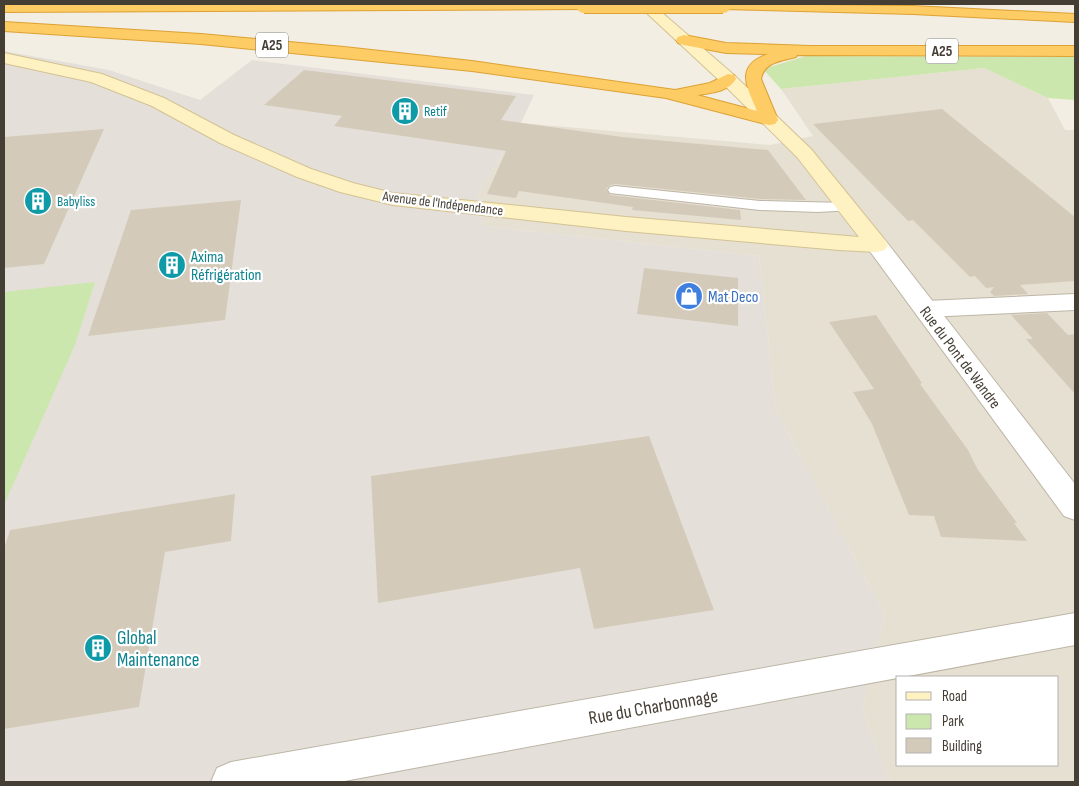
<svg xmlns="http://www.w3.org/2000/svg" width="1079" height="786" font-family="'Sofia Sans Condensed',sans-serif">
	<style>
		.residential { fill: #e6e0d2; fill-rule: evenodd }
		.industrial { fill: #e4e0d9 }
		.green { fill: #cce7ad }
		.building { fill: #d4caba }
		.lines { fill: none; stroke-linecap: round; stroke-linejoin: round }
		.service-casing { stroke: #bdb6a7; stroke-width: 2 }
		.minor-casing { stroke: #bdb6a7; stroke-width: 2 }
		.tertiary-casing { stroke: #bdb6a7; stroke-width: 2 }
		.secondary-casing { stroke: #d3c294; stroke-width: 2 }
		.motorway-casing { stroke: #dda134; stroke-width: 2 }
		.service { fill: #fff; fill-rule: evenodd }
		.minor { fill: #fff; fill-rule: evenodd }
		.tertiary { fill: #fff; fill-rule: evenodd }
		.secondary { fill: #fef1c2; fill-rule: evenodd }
		.motorway { fill: #fdcc64; fill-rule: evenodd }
		.motorway-bridge-casing { stroke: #dda134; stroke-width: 18; stroke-linecap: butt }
		.motorway-bridge { stroke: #fdcc64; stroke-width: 16 }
		.labels { text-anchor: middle; stroke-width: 4.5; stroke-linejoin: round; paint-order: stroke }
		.far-culture-label { font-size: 14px; fill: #0d838f; stroke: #fff; text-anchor: start }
		.far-street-label { font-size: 14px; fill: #443e34; stroke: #fff }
		.shield { fill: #fff; stroke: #7c7871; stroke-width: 1 }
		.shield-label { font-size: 15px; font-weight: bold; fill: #443e34 }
		.culture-label { font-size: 16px; fill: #0d838f; stroke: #fff; text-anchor: start }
		.shop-label { font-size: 16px; fill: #366cbe; stroke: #fff; text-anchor: start }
		.street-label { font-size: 16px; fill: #443e34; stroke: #fff }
		.near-culture-label { font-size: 19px; fill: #0d838f; stroke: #fff; text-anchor: start }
		.near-street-label { font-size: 19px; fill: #443e34; stroke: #fff }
	</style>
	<rect width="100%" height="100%" fill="#f2eee4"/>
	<path class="residential" d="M984 68 1048 98 1065 130H1075V782H890L862 710 885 615 776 410 759 256 483 226 478 194 521 123 770 145 813 136 781 89ZM898 677H1058V765H898Z"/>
	<path class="industrial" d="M4 51 109 70 200 100 252 60 534 95 521 123 478 194 483 226 759 256 776 410 885 615 862 710 890 782H4Z"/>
	<g class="green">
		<path d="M806 56 1075 57V100L1048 98 984 68 781 89 763 69Z"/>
		<path d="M95 282 75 345 4 505V292Z"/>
	</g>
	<g class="building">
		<path d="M304 70 516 96 501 120 622 137 768 150 806 200 760 199 615 184 610 185 606 189 610 195 740 210 741 220 632 210 633 207 519 191 516 198 487 194 506 151 334 126 342 116 264 105Z"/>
		<path d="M942 109 1075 217V281L1020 285 1028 294 994 296 990 292 994 287 986 288 975 276 970 277 913 220 908 221 813 124Z"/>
		<path d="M104 129 44 264 4 268V137Z"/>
		<path d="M241 200 225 320 88 336 131 210Z"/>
		<path d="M644 268 738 278V326L637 314Z"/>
		<path d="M1047 313 1068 335 1075 334V394L1026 339H1033L1011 315Z"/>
		<path d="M876 315 922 383 920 384 968 450 978 470 1017 523H1014L1027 541 941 537 934 516 909 515 872 424 853 392 874 389 829 322Z"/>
		<path d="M649 436 714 610 594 629 580 568 378 603 371 476Z"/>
		<path d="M235 494 231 541 165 552 139 707 4 729V549L10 530Z"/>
	</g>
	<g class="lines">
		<g class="service-casing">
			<path id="service" d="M615 186 760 201 847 203 852 204 854 207 852 210 818 212 760 210 610 193 608 190 610 187Z"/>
		</g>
		<g class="minor-casing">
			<g id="minor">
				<path d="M1075 294V310L926 317 917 315 914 309 917 303 926 301Z"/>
				<path d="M1075 613V645L339 782H211L217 768 231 762Z"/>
			</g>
		</g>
		<g class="tertiary-casing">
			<path id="tertiary" d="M877 238 885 240 1075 484V520L1064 516 869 250 866 245 869 240Z"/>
		</g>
		<g class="secondary-casing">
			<path id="secondary" d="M637 4H652L734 75 811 149 885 240 888 245 885 250 877 252 839 250 626 231 393 205 340 192 297 177 220 143 152 106 91 82 4 63V53L102 74 164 98 234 135 311 169 353 183 393 193 626 217 859 237 797 157 722 83Z"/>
		</g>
		<g class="motorway-casing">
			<g id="motorway">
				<path d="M4 4H590L591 5 589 8 584 9 4 12Z"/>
				<path d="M717 4 913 6 1075 14V22L913 14 723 9 718 8Z"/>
				<path d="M4 22 201 34 344 47 472 61 675 90 710 83 728 74 734 75 736 79C728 92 711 93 697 95L757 111C747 87 734 66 768 54L726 53 684 45 678 43 676 40 678 37 684 35 726 43 810 46H1075V56L797 55 796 57C781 61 764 62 761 79L778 120 775 124 769 125 666 98 472 71 201 44 4 31Z"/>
			</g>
		</g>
		<use href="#service" class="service"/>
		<use href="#minor" class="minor"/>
		<use href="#tertiary" class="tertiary"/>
		<use href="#secondary" class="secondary"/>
		<use href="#motorway" class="motorway"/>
		<g class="motorway-bridge-casing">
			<path id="motorway-bridge" d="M584 5H723"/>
		</g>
		<use href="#motorway-bridge" class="motorway-bridge"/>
	</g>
	<defs>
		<g id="building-disc" transform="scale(1.4375)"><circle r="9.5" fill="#0f9aa8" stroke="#fff"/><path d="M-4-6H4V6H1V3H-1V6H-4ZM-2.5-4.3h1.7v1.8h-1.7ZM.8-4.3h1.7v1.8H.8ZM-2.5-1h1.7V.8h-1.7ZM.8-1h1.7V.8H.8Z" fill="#fff"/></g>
		<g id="shop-disc" transform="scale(1.4375)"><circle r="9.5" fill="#3f7fe0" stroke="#fff"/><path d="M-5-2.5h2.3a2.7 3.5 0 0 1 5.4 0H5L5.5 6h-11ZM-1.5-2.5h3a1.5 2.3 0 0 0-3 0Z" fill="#fff"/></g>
	</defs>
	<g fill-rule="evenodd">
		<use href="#building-disc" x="405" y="111"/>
		<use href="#building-disc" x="38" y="201"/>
		<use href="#building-disc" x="172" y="265"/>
		<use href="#shop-disc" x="689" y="296"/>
		<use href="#building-disc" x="98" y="648"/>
	</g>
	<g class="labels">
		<g class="far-culture-label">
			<text x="424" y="116">Retif</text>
			<text x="57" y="206">Babyliss</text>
		</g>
		<g class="far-street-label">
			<text transform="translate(443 203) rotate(7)" y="5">Avenue de l'Indépendance</text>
		</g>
		<g class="shield">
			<rect x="256" y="32.5" width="32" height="25" rx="4"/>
			<rect x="926" y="38.5" width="32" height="25" rx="4"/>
		</g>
		<g class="shield-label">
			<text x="272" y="50">A25</text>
			<text x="942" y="56">A25</text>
		</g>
		<g class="culture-label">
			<text x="191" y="262">Axima<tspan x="191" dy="18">Réfrigération</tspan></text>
		</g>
		<g class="shop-label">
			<text x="708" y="302">Mat Deco</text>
		</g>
		<g class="street-label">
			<text transform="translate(961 357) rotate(53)" y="6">Rue du Pont de Wandre</text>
		</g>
		<g class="near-culture-label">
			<text x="117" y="644">Global<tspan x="117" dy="22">Maintenance</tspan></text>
		</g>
		<g class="near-street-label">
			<text transform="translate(653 706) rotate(-10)" y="7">Rue du Charbonnage</text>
		</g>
	</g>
	<rect width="1079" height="786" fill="none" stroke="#443e34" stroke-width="10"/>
	<rect x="896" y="676" width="162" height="90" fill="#ffffff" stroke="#b4b2ae"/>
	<rect x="906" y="692" width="25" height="8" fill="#fef1c2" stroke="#b4b2ae"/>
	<text x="942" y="701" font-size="15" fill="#443e34">Road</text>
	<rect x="906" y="714" width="25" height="15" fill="#cce7ad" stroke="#b4b2ae"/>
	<text x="942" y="726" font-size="15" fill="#443e34">Park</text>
	<rect x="906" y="738" width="25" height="15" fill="#d4caba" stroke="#b4b2ae"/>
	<text x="942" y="751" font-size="15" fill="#443e34">Building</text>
</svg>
